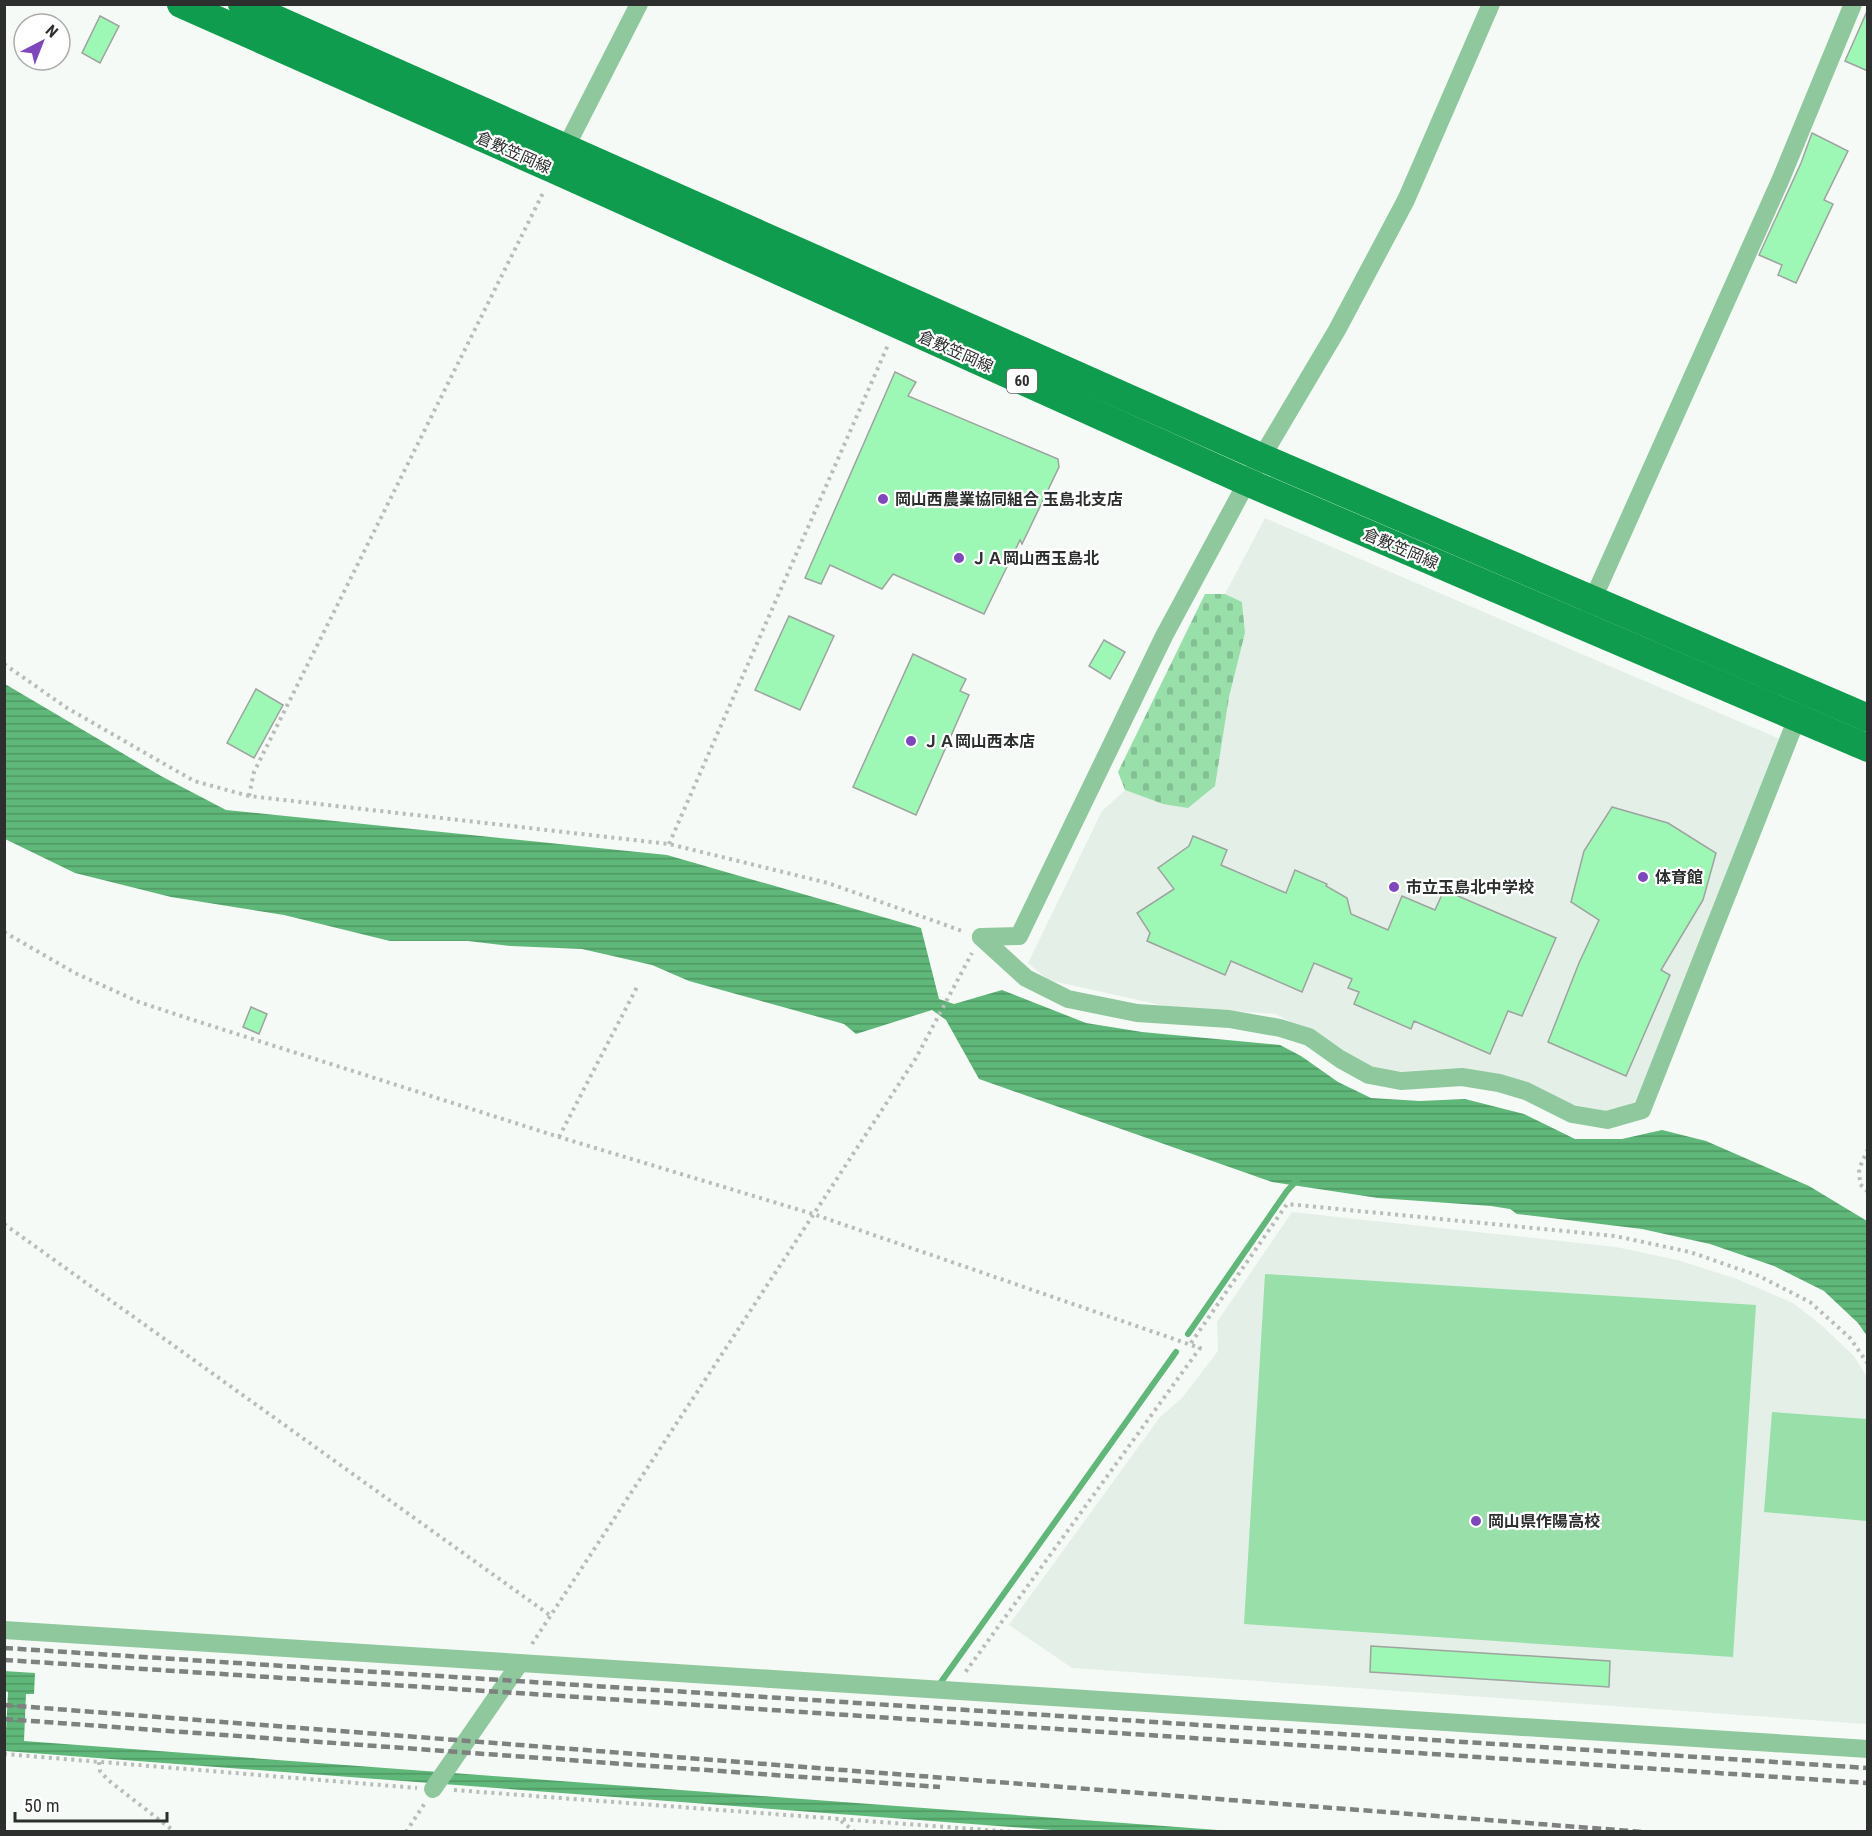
<svg xmlns="http://www.w3.org/2000/svg" width="1872" height="1836" font-family="'Roboto Condensed','Noto Sans JP',sans-serif">
	<style>
		.built { fill: #e4f0e7 }
		.cemetery { fill: url(#cemetery-stones) }
		.pitch { fill: #98dfaa }
		.water { fill: url(#water-rules) }
		.lines { fill: none; stroke-linecap: round; stroke-linejoin: round }
		.stream { stroke: #5fb879; stroke-width: 6 }
		.building { fill: #9df7b5; stroke: #9ea39f; stroke-width: 1.5 }
		.path { stroke: #b9bdba; stroke-width: 4; stroke-dasharray: 3 4.5; stroke-linecap: butt }
		.minor { stroke: #90c89e; stroke-width: 18 }
		.primary { stroke: #109c4e; stroke-width: 28 }
		.rail { stroke: #7e817f; stroke-width: 4.5; stroke-dasharray: 9 4.5; stroke-linecap: butt }
		.poi-dot { fill: #7e47be; stroke: #fff; stroke-width: 2 }
		.labels { text-anchor: middle; stroke-width: 4.5; stroke-linejoin: round; paint-order: stroke }
		.shield { fill: #fff; stroke: #6c6d6d; stroke-width: 1.5 }
		.shield-label { font-size: 15px; font-weight: bold; fill: #2d2f2e }
		.street-label { font-size: 16px; fill: #2d2f2e; stroke: #fff }
		.poi-label { font-size: 16px; font-weight: bold; fill: #2d2f2e; stroke: #fff; text-anchor: start }
	</style>
	<defs>
		<pattern id="cemetery-stones" width="16" height="16" patternUnits="userSpaceOnUse" patternTransform="scale(1.5)"><rect width="16" height="16" fill="#98dfaa"/><path d="M2 7V4a2 2 0 0 1 4 0v3zM10 15v-3a2 2 0 0 1 4 0v3z" fill="#83c093"/></pattern>
		<pattern id="water-rules" width="6" height="5" patternUnits="userSpaceOnUse" patternTransform="scale(1.5)"><rect width="6" height="5" fill="#5fb879"/><path d="M0 2.5h6" fill="none" stroke="#4f9664"/></pattern>
	</defs>
	<rect width="100%" height="100%" fill="#f5faf6"/>
	<g class="built">
		<path d="M1265 518 1780 739 1639 1100 1610 1112 1567 1103 1472 1073 1452 1069 1387 1072 1364 1065 1320 1036 1275 1014 1170 1007 1048 980 1028 963 1102 811 1125 790 1163 804 1229 697 1245 633 1242 602 1225 594Z"/>
		<path d="M1292 1212 1616 1247 1678 1260 1737 1279 1793 1303 1820 1324 1854 1356 1867 1377V1724L1072 1668 1009 1625 1160 1417 1182 1398 1218 1351 1217 1322Z"/>
	</g>
	<path class="cemetery" d="M1205 594H1225L1242 602 1245 633 1229 697 1215 786 1188 808 1163 804 1125 790 1118 772Z"/>
	<g class="pitch">
		<path d="M1265 1274 1756 1305 1733 1657 1244 1624Z"/>
		<path d="M1772 1412 1867 1419V1521L1764 1512Z"/>
	</g>
	<g class="water">
		<path d="M5 684 161 776 226 810 667 855 921 928 939 999 954 1004 1002 990 1086 1023 1142 1032 1280 1045 1301 1056 1338 1082 1371 1098 1420 1101 1465 1099 1524 1114 1575 1139H1622L1662 1130 1706 1141 1809 1186 1867 1221V1336L1858 1323 1824 1291 1774 1266 1710 1244 1642 1229 1517 1214 1510 1209 1491 1206 1378 1198 1272 1182 979 1079 946 1020 932 1010 856 1034 844 1024 689 981 652 965 582 949 511 946 468 941H390L284 915 171 897 75 873 5 839Z"/>
		<path d="M4 1671 35 1673 34 1694H26L24 1741 1231 1831H1065L5 1751 8 1692 5 1691Z"/>
	</g>
	<g class="lines">
		<g class="stream">
			<path d="M1188 1334 1287 1191 1297 1180"/>
			<path d="M941 1682 1176 1352"/>
		</g>
	</g>
	<g class="building">
		<path d="M1868 9V71L1845 61Z"/>
		<path d="M100 16 119 26 100 63 82 53Z"/>
		<path d="M1812 133 1848 151 1824 200 1833 204 1796 283 1778 275 1782 265 1759 255 1801 163Z"/>
		<path d="M895 372 916 382 908 396 1058 459 1059 467 1022 544 1020 540 984 614 893 574 882 589 830 565 821 584 805 578Z"/>
		<path d="M789 616 834 636 800 710 755 690Z"/>
		<path d="M1104 640 1125 652 1110 679 1089 666Z"/>
		<path d="M913 654 966 679 960 691 969 695 916 815 853 787Z"/>
		<path d="M256 689 283 705 254 758 227 743Z"/>
		<path d="M1612 807 1668 823 1716 853 1703 900 1661 970 1670 975 1626 1076 1548 1042 1579 963 1599 920 1571 902 1584 851Z"/>
		<path d="M1193 836 1227 850 1221 865 1286 893 1295 870 1327 884 1326 886 1347 898 1351 914 1388 930 1402 896 1435 910 1444 890 1556 938 1522 1016 1508 1011 1490 1054 1414 1021 1411 1029 1354 1004 1359 992 1348 988 1352 979 1314 963 1302 992 1231 961 1225 975 1147 941 1150 933 1137 913 1174 889 1158 868 1189 846Z"/>
		<path d="M251 1007 267 1014 259 1034 243 1027Z"/>
		<path d="M1371 1646 1610 1661 1609 1687 1370 1672Z"/>
	</g>
	<g class="lines">
		<g class="path">
			<path d="M4 664 67 708 194 781 249 796 669 844 828 883 965 932"/>
			<path d="M249 796 254 772 544 191"/>
			<path d="M669 844 888 345"/>
			<path d="M4 932 75 973 139 1002 187 1018 559 1137 813 1214 1200 1348 964 1674"/>
			<path d="M559 1137 637 987"/>
			<path d="M1868 1149 1859 1169 1860 1184 1868 1192"/>
			<path d="M4 1224 551 1616"/>
			<path d="M1191 1343 1287 1204 1615 1236 1690 1252 1759 1276 1810 1302 1850 1338 1868 1364"/>
			<path d="M532 1644 916 1058 972 953"/>
			<path d="M4 1754 417 1788"/>
			<path d="M99 1762 100 1771 108 1780 175 1832"/>
			<path d="M454 1790 1013 1832"/>
			<path d="M841 1821 855 1832"/>
			<path d="M406 1832 425 1803"/>
		</g>
		<g class="minor">
			<path d="M566 147 639 4"/>
			<path d="M1589 608 1780 181 1853 4"/>
			<path d="M981 937 1026 978 1068 999 1137 1013 1229 1019 1280 1028 1309 1037 1340 1059 1369 1075 1401 1081 1462 1077 1499 1083 1526 1091 1572 1114 1607 1120 1642 1110 1797 718 1803 710"/>
			<path d="M981 937 1019 936 1164 636 1247 482 1337 330 1406 200 1491 4"/>
			<path d="M4 1630 1868 1749"/>
			<path d="M433 1789 520 1663"/>
		</g>
		<g class="primary">
			<path d="M181 4 555 170 1247 482 1868 748"/>
			<path d="M242 4 1263 458 1868 718"/>
		</g>
		<g class="rail">
			<path d="M4 1648 1868 1768"/>
			<path d="M4 1660 517 1693 1868 1783"/>
			<path d="M4 1705 1643 1832"/>
			<path d="M4 1719 940 1787"/>
		</g>
	</g>
	<g class="poi-dot">
		<circle cx="883" cy="499" r="6"/>
		<circle cx="959" cy="558" r="6"/>
		<circle cx="911" cy="741" r="6"/>
		<circle cx="1643" cy="877" r="6"/>
		<circle cx="1394" cy="887" r="6"/>
		<circle cx="1476" cy="1521" r="6"/>
	</g>
	<g class="labels">
		<rect class="shield" x="1007" y="369" width="30" height="24" rx="4.5"/>
		<g class="shield-label">
			<text x="1022" y="386">60</text>
		</g>
		<g class="street-label">
			<text transform="translate(514 152) rotate(24)" y="6">倉敷笠岡線</text>
			<text transform="translate(956 351) rotate(24)" y="6">倉敷笠岡線</text>
			<text transform="translate(1401 548) rotate(23)" y="6">倉敷笠岡線</text>
		</g>
		<g class="poi-label">
			<text x="895" y="505">岡山西農業協同組合 玉島北支店</text>
			<text x="971" y="564">ＪＡ岡山西玉島北</text>
			<text x="923" y="747">ＪＡ岡山西本店</text>
			<text x="1655" y="883">体育館</text>
			<text x="1406" y="893">市立玉島北中学校</text>
			<text x="1488" y="1527">岡山県作陽高校</text>
		</g>
	</g>
	<rect width="1872" height="1836" fill="none" stroke="#2d2f2e" stroke-width="12"/>
	<g transform="translate(42 42) rotate(42)"><circle r="28" fill="#ffffff" stroke="#abacab" stroke-width="1.5"/>
	<path d="M0-4.5L10 22L0 15L-10 22Z" fill="#7e47be"/>
	<text y="-9" font-size="16" font-weight="bold" text-anchor="middle" fill="#2d2f2e">N</text>
	</g>
	<path d="M15 1812v9h152v-9" fill="none" stroke="#2d2f2e" stroke-width="3"/>
	<text x="24" y="1812" font-size="18" fill="#2d2f2e" stroke="#ffffff" stroke-width="4.5" paint-order="stroke">50 m</text>
</svg>
